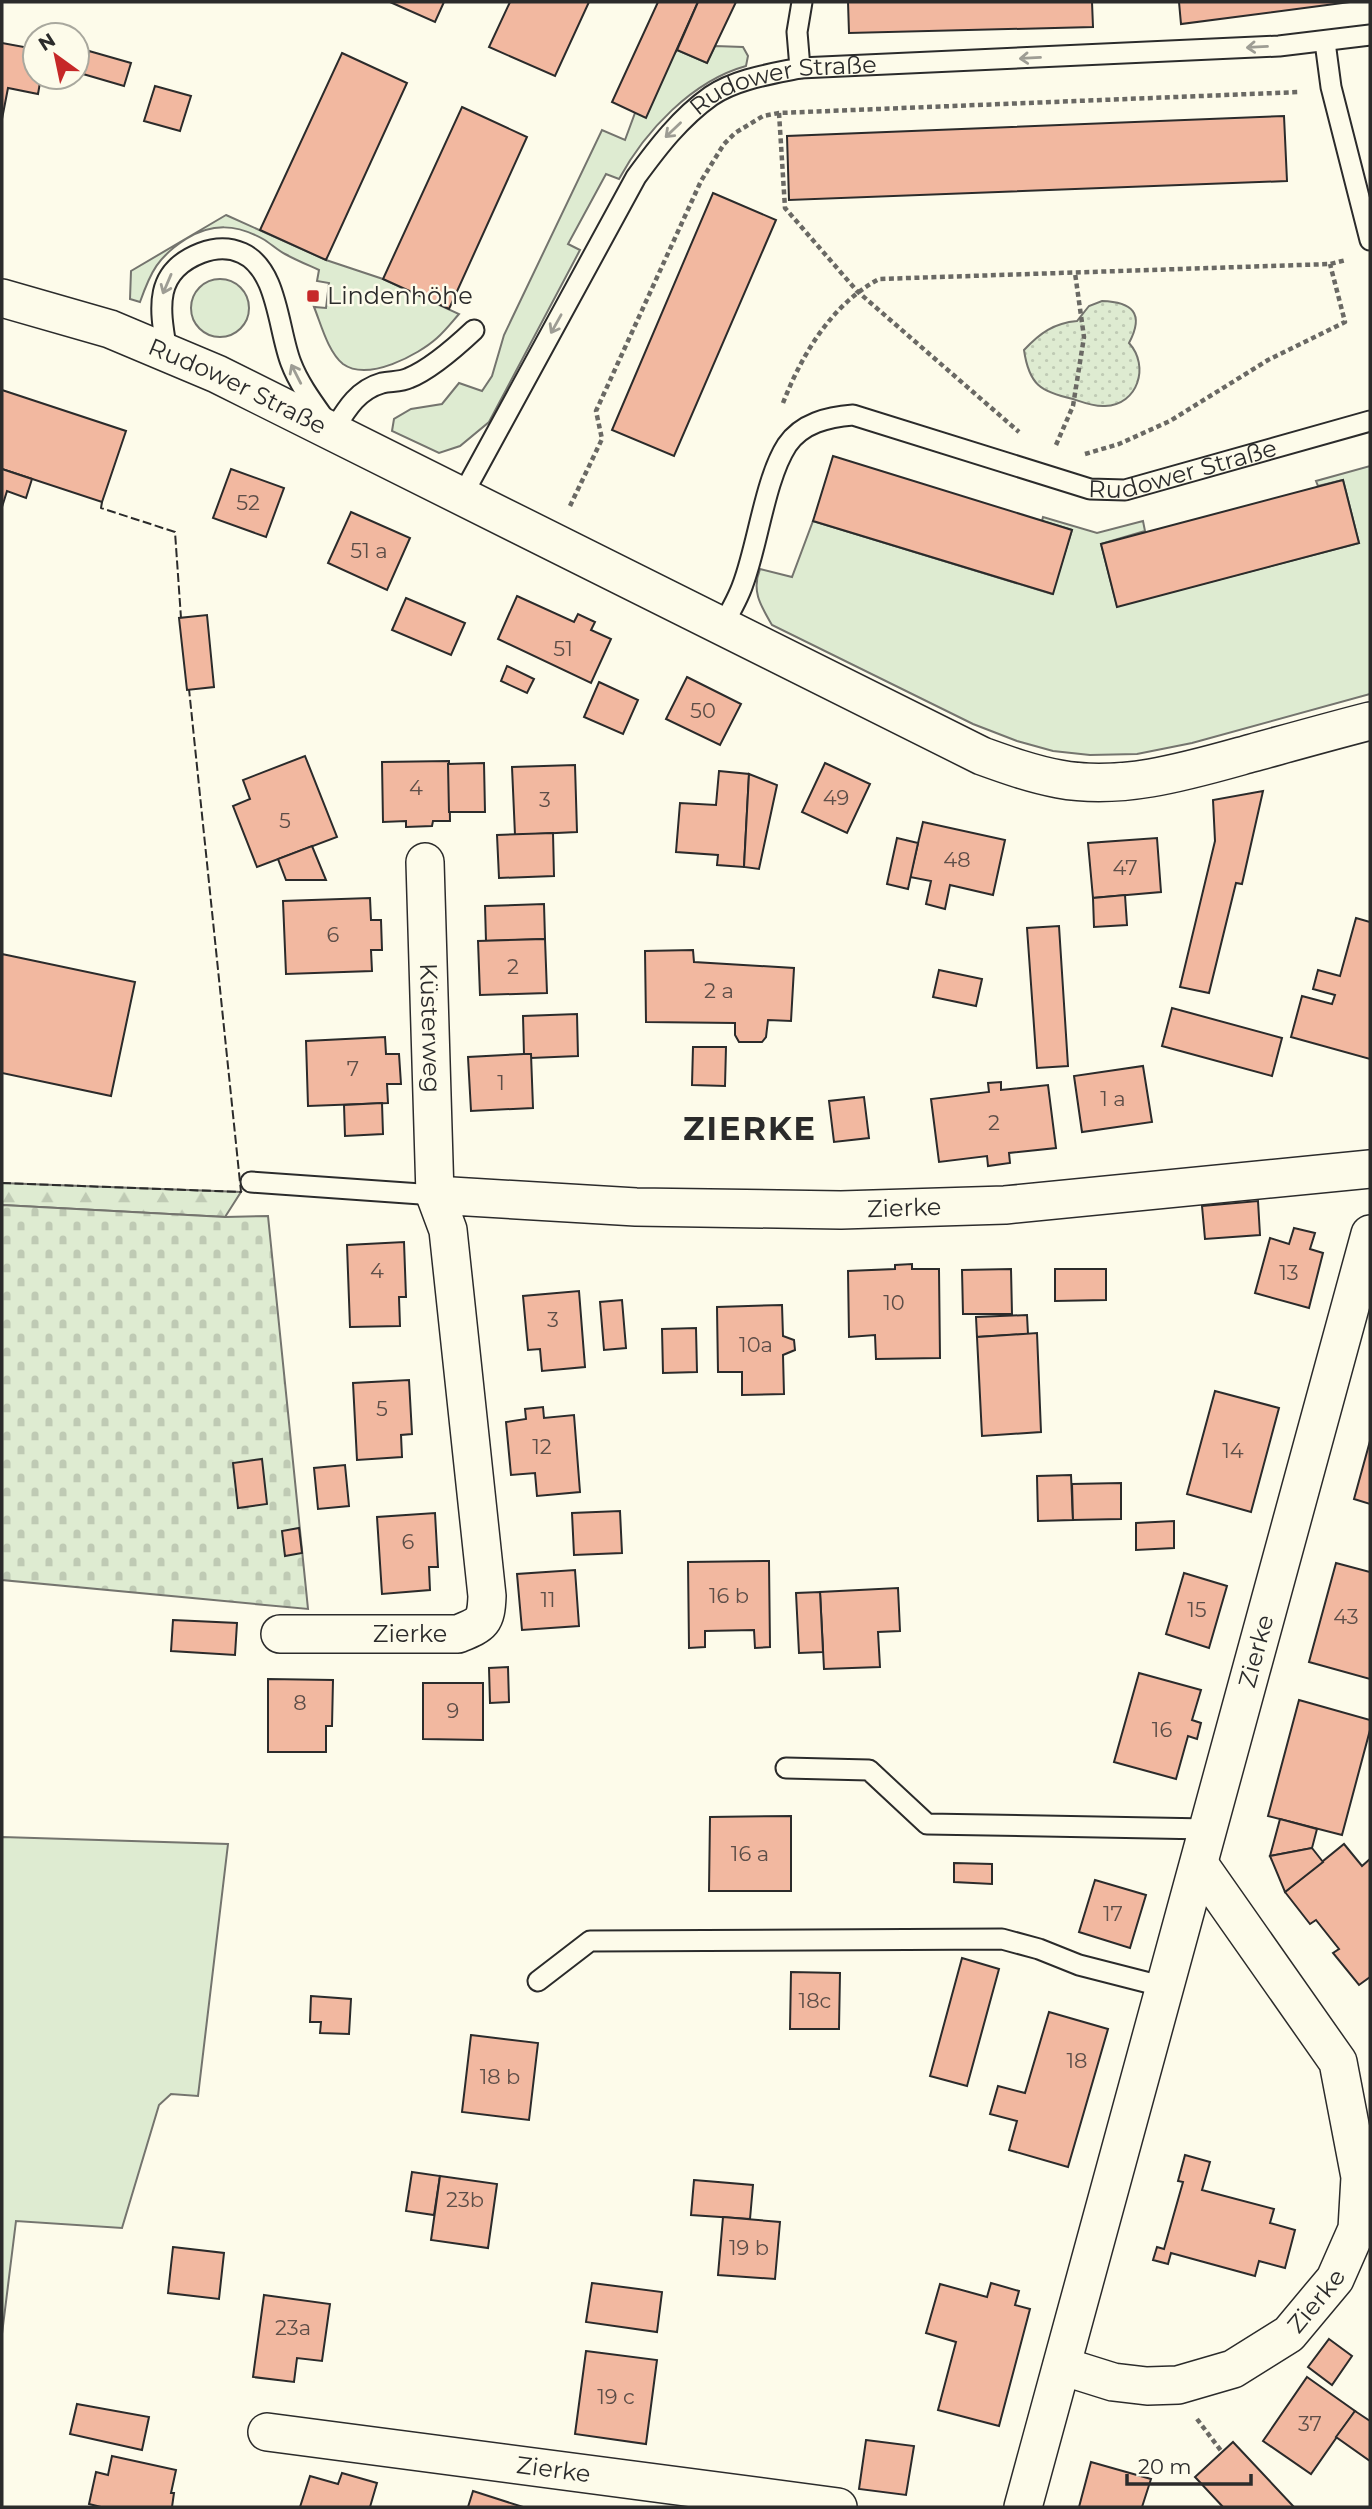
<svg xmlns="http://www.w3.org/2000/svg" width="1372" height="2509" font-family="Montserrat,sans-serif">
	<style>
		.grass { fill: #deebd1; stroke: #74746e; stroke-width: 2 }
		.forest { fill: url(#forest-firs); stroke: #74746e; stroke-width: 2 }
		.cemetery { fill: url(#cemetery-stones); stroke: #74746e; stroke-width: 2 }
		.park { fill: url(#park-dots); stroke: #74746e; stroke-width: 2 }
		.building { fill: #f2b8a0; stroke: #2b2b2b; stroke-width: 2 }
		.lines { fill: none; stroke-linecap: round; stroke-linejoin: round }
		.lane-casing { stroke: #2b2b2b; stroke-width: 23 }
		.street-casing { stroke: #2b2b2b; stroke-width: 40 }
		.path { stroke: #6a6964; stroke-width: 4.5; stroke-dasharray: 5 3.5; stroke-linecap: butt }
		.lane { stroke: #fdfbea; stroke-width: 19 }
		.street { stroke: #fdfbea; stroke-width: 37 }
		.fence { stroke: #2b2b2b; stroke-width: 2; stroke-dasharray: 9 3.5; stroke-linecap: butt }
		.oneway { stroke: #9e9d94 }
		.poi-dot { fill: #c62828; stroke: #fdfbea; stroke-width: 2.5 }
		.labels { text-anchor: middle; stroke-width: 5; stroke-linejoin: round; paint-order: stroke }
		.number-label { font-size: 21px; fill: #5d4e48 }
		.street-label { font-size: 24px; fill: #2b2b2b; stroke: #fdfbea }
		.poi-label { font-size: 24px; fill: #2b2b2b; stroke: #fdfbea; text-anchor: start }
		.district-label { font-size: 32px; font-weight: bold; letter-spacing: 2px; fill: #2b2b2b; stroke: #fdfbea }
	</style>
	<defs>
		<pattern id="forest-firs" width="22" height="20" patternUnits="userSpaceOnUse" patternTransform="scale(1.75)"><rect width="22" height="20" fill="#deebd1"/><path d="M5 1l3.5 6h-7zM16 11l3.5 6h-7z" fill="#bfcab4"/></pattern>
		<pattern id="cemetery-stones" width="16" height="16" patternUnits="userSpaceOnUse" patternTransform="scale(1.75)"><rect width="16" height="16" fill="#deebd1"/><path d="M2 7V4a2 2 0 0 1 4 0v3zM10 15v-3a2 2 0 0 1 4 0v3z" fill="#bfcab4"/></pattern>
		<pattern id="park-dots" width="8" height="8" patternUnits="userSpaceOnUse" patternTransform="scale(1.75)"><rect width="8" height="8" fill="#deebd1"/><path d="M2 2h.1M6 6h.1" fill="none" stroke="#bfcab4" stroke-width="1.8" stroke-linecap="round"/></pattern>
	</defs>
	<rect width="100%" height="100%" fill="#fdfbea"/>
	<g class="grass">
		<path d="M715 46 743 47 748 56 746 66C692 81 645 131 619 179L606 174 568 244 580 250 489 422 460 446 439 453 392 431 394 419 411 409 442 404 459 383 482 391 492 376 504 335 602 130 625 140 635 113 677 50 707 63Z"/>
		<path d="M226 215 326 260 383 279 459 314C452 322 445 331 437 338 418 355 368 382 343 364 328 352 321 324 314 307L326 308 329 283 317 281 319 270C308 265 296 260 285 254 277 250 270 243 263 239 236 224 212 223 186 239 158 257 151 271 140 302L130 299 131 271Z"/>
		<circle cx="220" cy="308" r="29"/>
		<path d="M1370 466V694L1192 743 1137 754 1090 755 1053 751 1017 741 973 724 772 625C761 606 751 591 760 569L792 577 813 521 1052 594 1072 530 1042 521 1043 517 1097 533 1143 521 1145 531 1101 544 1117 606 1359 543 1343 480 1318 486 1316 481Z"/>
		<path d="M2 1837 228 1844 198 2096 171 2094 159 2105 122 2228 16 2221 2 2334Z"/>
	</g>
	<path class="forest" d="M2 1183 241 1192 225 1217 2 1205Z"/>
	<path class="cemetery" d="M2 1205 225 1217 268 1216 308 1609 2 1580Z"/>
	<path class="park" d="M1102 301C1132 302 1145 313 1129 343 1150 366 1138 405 1105 406 1095 407 1082 402 1073 399 1041 392 1029 385 1024 350 1040 333 1054 323 1077 321L1089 306Z"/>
	<g class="building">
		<path d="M390 2H444L435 22Z"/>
		<path d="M510 2H589L555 76 489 47Z"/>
		<path d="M658 2H698L646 118 612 102Z"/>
		<path d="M698 2H736L707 63 677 50Z"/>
		<path d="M848 2H1092L1093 27 849 33Z"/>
		<path d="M1179 2H1350L1181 24Z"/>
		<path d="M2 43 35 49V77H41L38 94 8 88 2 119Z"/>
		<path d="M77 48 89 51 83 71 77 69Z"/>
		<path d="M89 51 131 63 124 86 83 74Z"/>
		<path d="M342 53 407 83 326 260 260 230Z"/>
		<path d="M155 86 191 96 180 131 144 121Z"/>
		<path d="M462 107 527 137 449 309 383 279Z"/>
		<path d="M1284 116 1287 181 789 200 787 136Z"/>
		<path d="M713 193 776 220 674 456 612 430Z"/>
		<path d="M2 390 126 431 102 502 2 469Z"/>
		<path d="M833 456 1072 530 1053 594 813 521Z"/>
		<path d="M2 469 32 479 26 498 7 491 2 507Z"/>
		<path d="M231 469 284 488 266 537 213 518Z"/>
		<path d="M1343 480 1359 543 1117 607 1101 544Z"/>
		<path d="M351 512 410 538 387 590 328 563Z"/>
		<path d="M517 596 574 622 578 614 595 622 591 630 611 639 591 683 498 639Z"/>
		<path d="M406 598 465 623 451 655 392 630Z"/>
		<path d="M207 615 214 687 187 690 179 618Z"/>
		<path d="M507 666 534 679 527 693 501 681Z"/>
		<path d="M687 677 741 704 720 745 666 719Z"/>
		<path d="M599 682 638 700 623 734 584 717Z"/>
		<path d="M305 756 337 837 257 867 233 806 250 799 243 780Z"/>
		<path d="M449 761 450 821H433L432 826 406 827V821L383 822 382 762Z"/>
		<path d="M484 763 485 812H449L448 764Z"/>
		<path d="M825 763 870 784 847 833 802 812Z"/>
		<path d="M575 765 577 832 515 835 512 767Z"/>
		<path d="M719 771 749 774 744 867 717 865 718 855 676 852 680 803 716 805Z"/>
		<path d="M749 774 777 785 759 869 744 867Z"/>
		<path d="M1263 791 1242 884 1236 883 1209 993 1180 987 1215 841 1213 800Z"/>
		<path d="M923 822 1005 840 993 895 950 885 945 909 926 904 931 881 910 877Z"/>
		<path d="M553 833 554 876 499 878 497 835Z"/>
		<path d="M897 838 918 843 908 889 887 884Z"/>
		<path d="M1157 838 1161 892 1093 898 1088 843Z"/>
		<path d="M312 846 326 880H286L278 859Z"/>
		<path d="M1125 895 1127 925 1094 927 1093 898Z"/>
		<path d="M370 898 371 920H381L382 950H371L372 971 286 974 283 901Z"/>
		<path d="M544 904 545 939 486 941 485 906Z"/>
		<path d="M1356 918 1370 922V1059L1291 1037 1302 996 1332 1004 1335 995 1313 989 1318 970 1340 976Z"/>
		<path d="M1059 926 1068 1066 1037 1068 1027 928Z"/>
		<path d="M545 939 547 993 480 995 478 941Z"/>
		<path d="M693 950 694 962 794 968 791 1021 768 1020 766 1037 762 1042H739L735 1035V1023L646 1022 645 951Z"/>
		<path d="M2 954 135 982 111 1096 2 1073Z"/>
		<path d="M939 970 982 979 976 1006 933 997Z"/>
		<path d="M1172 1008 1282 1038 1272 1076 1162 1046Z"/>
		<path d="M577 1014 578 1056 531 1058V1054H524L523 1016Z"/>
		<path d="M385 1037 386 1054H399L401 1084H387L388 1103 308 1106 306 1041Z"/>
		<path d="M693 1047H726L725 1086 692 1085Z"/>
		<path d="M524 1054H531L533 1108 471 1111 468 1057Z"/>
		<path d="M1143 1066 1152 1122 1082 1132 1074 1076Z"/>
		<path d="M1001 1082V1090L1048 1085 1056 1148 1009 1153 1010 1163 988 1166 987 1156 939 1162 931 1099 989 1092 988 1083Z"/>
		<path d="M864 1097 869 1138 834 1142 829 1101Z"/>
		<path d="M382 1103 383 1134 345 1136 344 1105Z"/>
		<path d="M1258 1201 1260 1235 1205 1239 1202 1206Z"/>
		<path d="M1294 1228 1315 1233 1310 1249 1323 1253 1309 1308 1255 1293 1270 1238 1289 1244Z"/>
		<path d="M404 1242 406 1297H399L400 1326 350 1327 347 1245Z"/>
		<path d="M912 1264V1269H939L940 1358 876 1359 875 1335 849 1337 848 1271 895 1269V1265Z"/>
		<path d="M1011 1269 1012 1314H963L962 1270Z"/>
		<path d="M1055 1269H1106V1300L1055 1301Z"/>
		<path d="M579 1291 585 1367 542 1371 540 1349 528 1350 523 1296Z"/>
		<path d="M622 1300 626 1348 604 1350 600 1302Z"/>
		<path d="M782 1305 783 1336 794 1340 795 1350 783 1355 784 1394 742 1395V1372H718L717 1307Z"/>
		<path d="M1027 1315 1028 1334 977 1337 976 1317Z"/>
		<path d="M696 1328 697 1372 663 1373 662 1329Z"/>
		<path d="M1037 1333 1041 1432 982 1436 977 1337Z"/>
		<path d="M409 1380 412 1434 401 1435 402 1457 357 1460 353 1383Z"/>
		<path d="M1215 1391 1279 1408 1251 1512 1187 1494Z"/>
		<path d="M543 1407 544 1418 574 1415 580 1492 537 1496 535 1473 511 1475 506 1422 526 1419 525 1409Z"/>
		<path d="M1370 1441V1504L1354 1499Z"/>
		<path d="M262 1459 267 1504 238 1508 233 1463Z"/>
		<path d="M345 1465 349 1506 318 1509 314 1468Z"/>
		<path d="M1071 1475 1073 1520 1038 1521 1037 1476Z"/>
		<path d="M1121 1483V1519L1073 1520 1072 1484Z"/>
		<path d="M620 1511 622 1553 574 1555 572 1513Z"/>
		<path d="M435 1513 438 1567H429L430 1590 382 1594 377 1517Z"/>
		<path d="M1174 1521V1548L1136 1550V1523Z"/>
		<path d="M299 1528 302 1553 285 1556 282 1531Z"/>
		<path d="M769 1561 770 1647 755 1648 754 1630 705 1631V1647L689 1648 688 1562Z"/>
		<path d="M1336 1563 1370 1572V1679L1309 1662Z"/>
		<path d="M575 1570 579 1626 522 1630 517 1574Z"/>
		<path d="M1184 1573 1227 1586 1209 1648 1166 1634Z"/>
		<path d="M898 1588 900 1631 878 1632 880 1667 824 1669 820 1592Z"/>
		<path d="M820 1592 823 1652 799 1653 796 1593Z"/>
		<path d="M173 1620 237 1623 235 1655 171 1651Z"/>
		<path d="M508 1667 509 1702 490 1703 489 1668Z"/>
		<path d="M1139 1673 1201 1690 1192 1720 1201 1723 1197 1739 1188 1736 1176 1779 1114 1762Z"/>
		<path d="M268 1679 333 1680 332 1726H326V1752H268Z"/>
		<path d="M423 1683H483V1740L423 1739Z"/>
		<path d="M1299 1700 1370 1720V1730L1342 1835 1268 1816Z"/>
		<path d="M791 1816V1891H709L710 1817Z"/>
		<path d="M1280 1819 1317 1829 1312 1848 1270 1856Z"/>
		<path d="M1344 1844 1362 1866 1370 1859V1977L1359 1985 1333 1953 1339 1949 1316 1920 1310 1924 1285 1892Z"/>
		<path d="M1312 1848 1323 1862 1285 1892 1270 1856Z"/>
		<path d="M954 1863 992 1864V1884L954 1882Z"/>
		<path d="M1095 1880 1146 1895 1130 1948 1079 1932Z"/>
		<path d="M962 1958 999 1969 967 2086 930 2076Z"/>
		<path d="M791 1972 840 1973 839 2029H790Z"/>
		<path d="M311 1996 351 1999 349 2034 320 2033 321 2022H310Z"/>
		<path d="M1049 2012 1108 2029 1068 2167 1009 2150 1017 2121 990 2114 998 2086 1025 2093Z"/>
		<path d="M471 2035 538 2043 529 2120 462 2112Z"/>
		<path d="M1185 2155 1210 2162 1202 2190 1274 2209 1270 2223 1295 2230 1285 2268 1259 2261 1255 2276 1171 2253 1168 2264 1153 2260 1157 2247 1164 2249 1183 2182 1178 2181Z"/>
		<path d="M412 2172 440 2176 434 2215 406 2211Z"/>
		<path d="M440 2176 497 2184 488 2248 431 2240Z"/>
		<path d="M694 2180 753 2185 750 2219 691 2215Z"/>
		<path d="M723 2217 780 2222 775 2279 718 2275Z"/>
		<path d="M173 2247 224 2253 219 2299 168 2293Z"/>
		<path d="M592 2283 662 2292 657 2332 586 2322Z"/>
		<path d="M991 2283 1019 2291 1015 2305 1030 2309 999 2426 938 2410 956 2342 926 2333 940 2284 987 2297Z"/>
		<path d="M264 2295 330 2304 322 2361 297 2358 294 2382 253 2377Z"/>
		<path d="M1329 2339 1352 2356 1332 2385 1308 2367Z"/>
		<path d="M586 2351 657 2360 646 2444 575 2434Z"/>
		<path d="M1307 2377 1355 2411 1311 2474 1263 2441Z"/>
		<path d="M77 2404 149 2417 142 2450 70 2434Z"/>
		<path d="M1355 2411 1370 2421V2461L1336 2437Z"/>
		<path d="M866 2440 914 2446 906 2495 859 2489Z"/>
		<path d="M1233 2442 1294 2507H1223L1195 2477Z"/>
		<path d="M112 2456 176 2470 171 2493H174L172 2507H101L89 2504 96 2472 108 2475Z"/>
		<path d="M1091 2462 1151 2479 1142 2507H1079Z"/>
		<path d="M342 2473 377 2483 370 2507H300L310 2476 338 2484Z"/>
		<path d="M473 2491 523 2507H468Z"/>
	</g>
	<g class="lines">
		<g class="lane-casing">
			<g id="lane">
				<path d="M1325 42 1331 87 1370 240"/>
				<path d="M800 68 797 32 802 2"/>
				<path d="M167 352C160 310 152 272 201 253 214 248 229 247 242 253 278 269 278 330 291 363 300 387 318 409 333 431 346 410 357 390 382 383 391 381 401 382 409 378 429 370 458 345 474 330"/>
				<path id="s1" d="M462 496 636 177C658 147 680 118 711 96 736 79 771 74 800 68L1279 46 1370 35"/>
				<path id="s2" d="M721 628C729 614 738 599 743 584 758 544 765 479 787 445 802 423 828 417 853 415L1090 489 1125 490 1370 421"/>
				<path d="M251 1182 435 1195"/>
				<path d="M786 1768 869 1770 927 1824 1208 1829"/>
				<path d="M538 1981 590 1941 1002 1939 1039 1949 1079 1965 1165 1987"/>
			</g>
		</g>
		<g class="street-casing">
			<g id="street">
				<path id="s3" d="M2 298 110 329 217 374 982 756C1007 765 1032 774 1059 779 1123 791 1191 770 1252 753 1292 742 1331 731 1370 721"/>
				<path id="s4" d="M425 862 435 1195"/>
				<path id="s5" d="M280 1634H458C482 1624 486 1623 487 1596L448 1230 435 1195 636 1207 841 1210 1005 1205 1370 1169"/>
				<path id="s6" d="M1062 2366 1113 2382 1147 2386 1178 2385 1233 2369 1289 2334 1335 2279 1357 2229 1360 2177 1338 2062 1199 1864"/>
				<path id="s7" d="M267 2432 838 2507"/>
				<path id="s8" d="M1023 2507 1370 1234"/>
			</g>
		</g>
		<g class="path">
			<path d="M779 113 785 208 857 291 1019 432"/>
			<path d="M783 403C802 354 832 304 879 279L1330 264 1346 260"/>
			<path d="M1056 445 1073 406 1084 337 1075 273"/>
			<path d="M1085 454 1119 444 1170 421 1268 360 1345 322 1330 264"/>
			<path d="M570 506 602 439 596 411 701 181 724 144 735 133 763 116 779 113 1300 92"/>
			<path d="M1197 2419 1222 2452"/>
		</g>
		<use href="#lane" class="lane"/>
		<use href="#street" class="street"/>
		<g class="fence">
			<path d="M102 502 101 508 175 532 181 618"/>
			<path d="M2 1183 241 1192 189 689"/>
		</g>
	</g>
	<defs><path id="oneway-shaft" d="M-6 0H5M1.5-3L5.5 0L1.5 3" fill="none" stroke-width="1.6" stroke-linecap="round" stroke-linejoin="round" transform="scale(1.75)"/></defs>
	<g class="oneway">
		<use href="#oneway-shaft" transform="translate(1257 47) rotate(177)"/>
		<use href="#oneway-shaft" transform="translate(1030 58) rotate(177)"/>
		<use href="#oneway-shaft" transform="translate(673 130) rotate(136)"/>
		<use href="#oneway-shaft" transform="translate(167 284) rotate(113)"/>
		<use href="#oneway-shaft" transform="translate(556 324) rotate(119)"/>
		<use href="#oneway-shaft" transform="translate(296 374) rotate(-117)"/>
	</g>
	<rect class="poi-dot" x="306" y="289" width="14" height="14" rx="3.5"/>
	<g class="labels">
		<g class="number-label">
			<text x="248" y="510">52</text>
			<text x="369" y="558">51 a</text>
			<text x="563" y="656">51</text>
			<text x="703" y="718">50</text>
			<text x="416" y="795">4</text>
			<text x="836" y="805">49</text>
			<text x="545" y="807">3</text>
			<text x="285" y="828">5</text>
			<text x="957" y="867">48</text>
			<text x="1125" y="875">47</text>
			<text x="333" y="942">6</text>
			<text x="513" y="974">2</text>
			<text x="719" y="998">2 a</text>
			<text x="353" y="1076">7</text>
			<text x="501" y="1090">1</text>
			<text x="1113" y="1106">1 a</text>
			<text x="994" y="1130">2</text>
			<text x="377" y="1278">4</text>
			<text x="1289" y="1280">13</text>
			<text x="894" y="1310">10</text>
			<text x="553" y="1327">3</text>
			<text x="756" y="1352">10a</text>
			<text x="382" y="1416">5</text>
			<text x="542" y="1454">12</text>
			<text x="1233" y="1458">14</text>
			<text x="408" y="1549">6</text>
			<text x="729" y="1603">16 b</text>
			<text x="548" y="1607">11</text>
			<text x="1197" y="1617">15</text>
			<text x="1346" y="1624">43</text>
			<text x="300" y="1710">8</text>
			<text x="453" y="1718">9</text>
			<text x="1162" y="1737">16</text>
			<text x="750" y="1861">16 a</text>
			<text x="1113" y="1921">17</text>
			<text x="815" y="2008">18c</text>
			<text x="1077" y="2068">18</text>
			<text x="500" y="2084">18 b</text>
			<text x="465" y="2207">23b</text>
			<text x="749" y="2255">19 b</text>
			<text x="293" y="2335">23a</text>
			<text x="616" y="2404">19 c</text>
			<text x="1310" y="2431">37</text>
		</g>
		<g class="street-label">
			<text dy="8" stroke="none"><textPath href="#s1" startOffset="548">Rudower Straße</textPath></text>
			<text dy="8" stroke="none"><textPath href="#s3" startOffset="252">Rudower Straße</textPath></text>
			<text dy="8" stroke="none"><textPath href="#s2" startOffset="614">Rudower Straße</textPath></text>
			<text dy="8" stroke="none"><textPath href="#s4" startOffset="166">Küsterweg</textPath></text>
			<text dy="8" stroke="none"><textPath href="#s5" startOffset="1106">Zierke</textPath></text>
			<text dy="8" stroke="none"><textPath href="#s5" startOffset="130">Zierke</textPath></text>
			<text dy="8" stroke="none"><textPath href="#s8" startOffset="887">Zierke</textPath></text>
			<text dy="8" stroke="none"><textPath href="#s6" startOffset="285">Zierke</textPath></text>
			<text dy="8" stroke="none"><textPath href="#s7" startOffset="289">Zierke</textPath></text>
		</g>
		<g class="poi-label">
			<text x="327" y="304">Lindenhöhe</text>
		</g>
		<g class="district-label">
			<text x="750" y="1140">ZIERKE</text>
		</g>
	</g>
	<rect width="1372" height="2509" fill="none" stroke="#2b2b2b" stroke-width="7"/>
	<g transform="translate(56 56) rotate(327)"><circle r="33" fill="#fdfbea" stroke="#a9a89e" stroke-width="2"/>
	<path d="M0-5L12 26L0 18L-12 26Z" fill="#c62828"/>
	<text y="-10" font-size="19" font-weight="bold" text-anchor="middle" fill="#2b2b2b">N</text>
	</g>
	<path d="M1127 2474v10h124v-10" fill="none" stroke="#2b2b2b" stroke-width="3.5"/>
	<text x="1138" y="2474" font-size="21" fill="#2b2b2b" stroke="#fdfbea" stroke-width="5" paint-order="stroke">20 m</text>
</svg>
